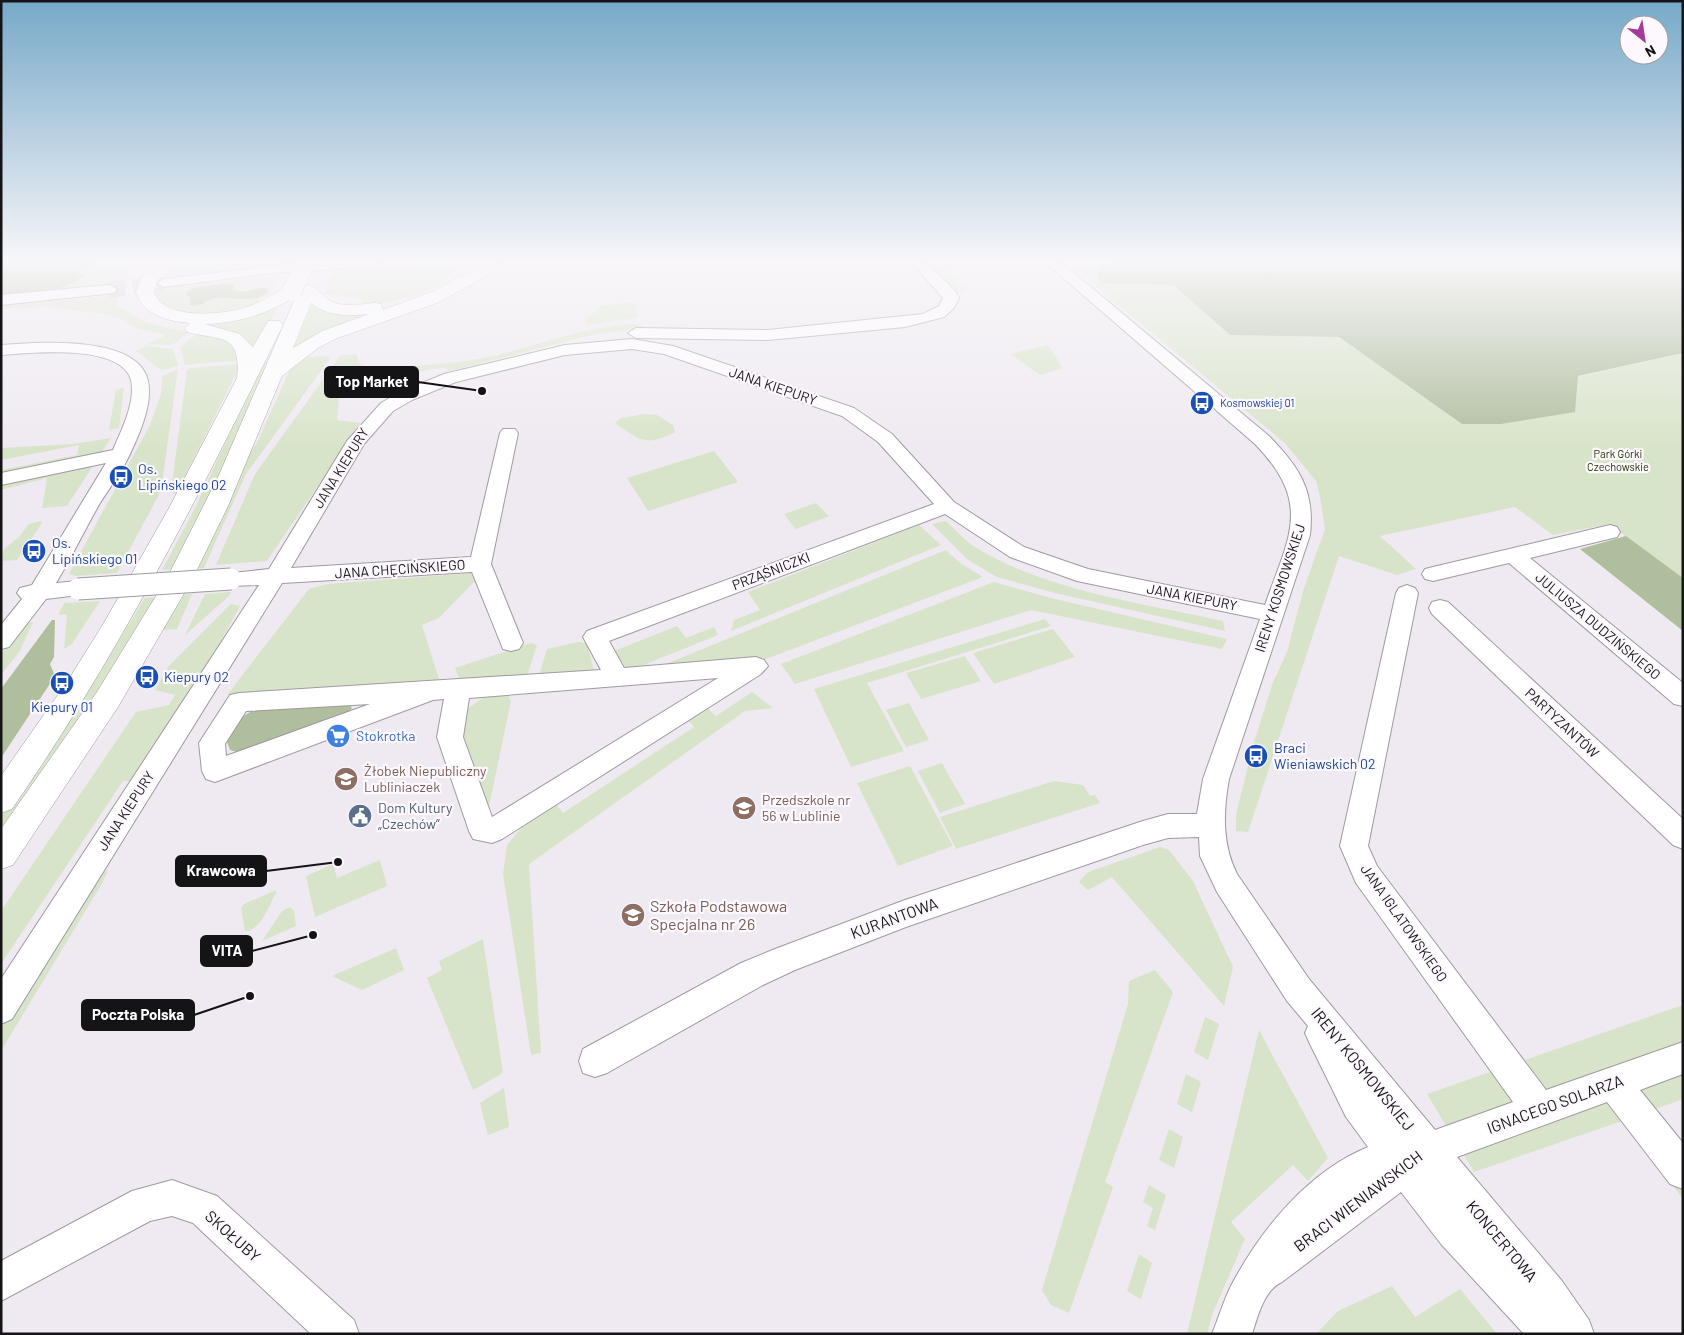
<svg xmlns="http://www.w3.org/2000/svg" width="1684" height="1335" font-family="Barlow,sans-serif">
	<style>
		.green { fill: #d8e4c9 }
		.forest { fill: #afbe9d }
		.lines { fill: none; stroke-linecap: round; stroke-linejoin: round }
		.minor-tunnel { stroke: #cecad0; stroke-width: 16; stroke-dasharray: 16 8; stroke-linecap: butt }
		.minor-casing { stroke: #9f9aa0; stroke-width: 2 }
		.major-casing { stroke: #9f9aa0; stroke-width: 1 }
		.minor { fill: #fff; fill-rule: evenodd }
		.major { fill: #fff; fill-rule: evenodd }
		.minor-bridge-casing { stroke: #9f9aa0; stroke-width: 23; stroke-linecap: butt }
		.major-bridge-casing { stroke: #9f9aa0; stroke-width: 20; stroke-linecap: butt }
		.minor-bridge { stroke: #fff; stroke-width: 21 }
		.major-bridge { stroke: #fff; stroke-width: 19 }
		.labels { text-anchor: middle; stroke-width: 4.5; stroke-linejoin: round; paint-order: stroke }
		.far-transit-label { font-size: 11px; fill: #164399; stroke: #fdf8fe; text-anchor: start }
		.far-park-label { font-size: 11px; fill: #233500; stroke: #fdf8fe }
		.street-label { font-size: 14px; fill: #141315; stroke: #fdf8fe }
		.transit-label { font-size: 14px; fill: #164399; stroke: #fdf8fe; text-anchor: start }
		.shop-label { font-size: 14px; fill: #366cbe; stroke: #fdf8fe; text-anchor: start }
		.education-label { font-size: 14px; fill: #785e54; stroke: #fdf8fe; text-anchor: start }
		.service-label { font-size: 14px; fill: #4e5e75; stroke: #fdf8fe; text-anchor: start }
		.near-education-label { font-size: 16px; fill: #785e54; stroke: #fdf8fe; text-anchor: start }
		.near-street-label { font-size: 16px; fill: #141315; stroke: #fdf8fe }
		.leader { fill: none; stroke: #141315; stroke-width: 2 }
		.callout-dot { fill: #141315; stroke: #fdf8fe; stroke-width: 2 }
		.callout { fill: #141315; stroke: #141315; stroke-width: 2 }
		.callout-label { font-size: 15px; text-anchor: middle; font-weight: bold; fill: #fff }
	</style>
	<rect width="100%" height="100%" fill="#efeaf1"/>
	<g class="green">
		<path d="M94 263H132L125 282 56 290 86 275 77 272 95 266Z"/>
		<path d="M173 263H282L155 279Z"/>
		<path d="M454 263 461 265C437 294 397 302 360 307L363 300 360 297C347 299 336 293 323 294L333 271Z"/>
		<path d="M1110 263 1102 266 1103 283 1172 285 1230 335 1339 337 1462 424 1574 412 1578 377 1683 353V578L1609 524 1553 535 1515 507 1380 536 1416 569 1397 575 1339 556 1248 832 1236 831V814L1254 742 1272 685 1287 652 1303 591 1325 529 1320 496 1316 481 1285 443 1069 264Z"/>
		<path d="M935 264 942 266 967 291 957 293 930 267 931 264Z"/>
		<path d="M280 275 271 294 257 300 268 302C224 315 202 323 158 303L152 289Z"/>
		<path d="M119 295 116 307C126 308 133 317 143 321 158 327 174 329 189 332L172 345 148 344 166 335 136 328 120 318 105 314 50 307 1 309V306Z"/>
		<path d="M309 301 374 313 288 356Z"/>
		<path d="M281 302 260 342 253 349 239 335 184 320Z"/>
		<path d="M636 302 637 318 586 325 585 318 592 315 598 306Z"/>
		<path d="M633 324 649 328 596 334 449 371 445 367 378 379 344 380 341 377 337 420 361 423 267 561 216 565 255 474 340 356 356 354 360 364 368 368C409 366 452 365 493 356 540 345 584 327 633 324Z"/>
		<path d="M200 332 232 342 243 360 185 365 180 347Z"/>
		<path d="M1048 345 1063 368 1040 375 1010 354Z"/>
		<path d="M146 346 173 349 178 366C173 367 166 370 162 370 159 370 141 354 136 351Z"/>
		<path d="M327 356 331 357 246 474 204 568 193 569 246 458 257 443 291 367 299 358Z"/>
		<path d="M263 361H270L226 463 173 569 162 570 196 506Z"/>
		<path d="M241 364 176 494 171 492 187 370 191 368Z"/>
		<path d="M178 369 161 491 117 573 76 576 69 574 150 425 161 394 162 376Z"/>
		<path d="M124 388 119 428 109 430 116 389Z"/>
		<path d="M645 414 657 415 673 425 675 432C644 448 639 439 615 423L621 418Z"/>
		<path d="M111 438 67 506 42 508 47 478 1 490V470L77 455 79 445 1 460V448L73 444Z"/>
		<path d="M714 451 738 482 648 511 627 478Z"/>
		<path d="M816 503 829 516 796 529 784 514Z"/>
		<path d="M41 521 42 523 17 560 1 561 4 549 19 537 29 524Z"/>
		<path d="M946 521C955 529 964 540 975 547 1046 591 1142 603 1223 621L1225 631 1055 593 997 577 968 560 932 524Z"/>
		<path d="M919 525 941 545 731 631 734 620 760 610 748 592Z"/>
		<path d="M946 550 960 563 983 577 761 661 651 670Z"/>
		<path d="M473 573 478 582 473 583 439 618 422 625 440 682 227 695 309 589 327 584Z"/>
		<path d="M994 582 1051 598 1227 639 1222 649 1031 610 795 684 781 664Z"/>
		<path d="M231 592 229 596 185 635 205 594Z"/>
		<path d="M192 594 177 629 163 630 167 615 178 595Z"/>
		<path d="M159 597 113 674 1 838V815L63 731 145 598Z"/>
		<path d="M100 601 72 644 64 649 67 614 58 615 64 603Z"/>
		<path d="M231 604 240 606 203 675 137 781H123L1 964V911L136 712 169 705 175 695 155 690 168 667Z"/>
		<path d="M1045 619 1051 626 867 683 904 751 851 767 814 689Z"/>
		<path d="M33 622 20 651 1 675V654L28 623Z"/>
		<path d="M677 626 686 638 714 627 718 635 629 671 614 651Z"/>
		<path d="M1053 629 1075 657 994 684 973 653Z"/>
		<path d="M578 642 587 643 595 675 538 679 547 649Z"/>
		<path d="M531 643 537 645 528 673 523 677 460 681 455 668Z"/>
		<path d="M965 656 981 681 921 699 906 673Z"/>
		<path d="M752 692 773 708 745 711 529 864 541 1053 531 1055 503 874 507 845 526 822 555 803 563 813 694 727 686 718 706 707 716 716Z"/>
		<path d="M498 693H507L511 701 487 816 461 738 467 709 484 697Z"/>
		<path d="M909 703 929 740 906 747 886 710Z"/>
		<path d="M942 763 965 804 940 813 918 771Z"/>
		<path d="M910 766 953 846 898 866 857 783Z"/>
		<path d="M1054 781 1083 785 1090 796 1095 795 1100 803 956 849 940 817Z"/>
		<path d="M1160 847 1169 850 1193 881 1233 967 1224 1006 1112 877 1088 890 1079 882 1088 872Z"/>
		<path d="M380 860 387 886 315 917 306 876 333 864 337 878Z"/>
		<path d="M109 869 101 885 1 1051V1028L91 882Z"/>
		<path d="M276 890V893C270 904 260 932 245 931L241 908 244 904Z"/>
		<path d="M290 907 294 911 296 926 262 941 282 911Z"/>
		<path d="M483 939 503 1073 473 1090 427 978 442 970 439 961Z"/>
		<path d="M396 948 404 970 362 990 332 976Z"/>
		<path d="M1155 970 1173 992 1105 1182 1113 1187 1069 1313 1051 1305 1042 1290 1128 1004 1129 981Z"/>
		<path d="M1683 1005V1099L1656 1109 1683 1142V1199L1622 1121 1474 1172 1427 1094Z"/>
		<path d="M1205 1017 1219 1024 1208 1060 1194 1052Z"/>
		<path d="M1259 1030 1328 1158 1308 1181 1293 1165 1231 1222 1245 1239 1212 1315 1207 1334H1187Z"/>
		<path d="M1186 1074 1201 1082 1192 1112 1177 1104Z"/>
		<path d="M504 1088 509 1127 488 1135 480 1103Z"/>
		<path d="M1169 1129 1183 1137 1174 1168 1159 1160Z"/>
		<path d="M1149 1185 1166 1195 1155 1230 1147 1226 1153 1208 1143 1202Z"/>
		<path d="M1139 1254 1152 1263 1141 1299 1127 1291Z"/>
		<path d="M1392 1286 1415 1317 1460 1289 1497 1334H1316L1338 1311Z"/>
	</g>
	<g class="forest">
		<path d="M1 263H96L95 266 77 272 80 274H86C62 294 31 293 1 296Z"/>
		<path d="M1110 263H1683V353L1578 376 1575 412 1501 424H1462L1339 337 1230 335 1173 285 1103 283 1097 275 1102 265Z"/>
		<path d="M233 283 235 286 233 289C246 296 256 285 269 289 261 305 230 296 216 298 206 300 200 308 190 305L191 298 185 293 196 287Z"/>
		<path d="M1626 536 1683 578V631L1580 549Z"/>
		<path d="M52 620H55L54 657 50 664 55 676 1 758V689Z"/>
		<path d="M348 703 352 708 349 713 240 753 230 750 226 739 242 717 255 709 338 704 345 706Z"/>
	</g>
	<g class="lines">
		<path class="minor-tunnel" d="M109 290 164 283"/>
		<g class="minor-casing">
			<g id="minor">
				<path d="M298 263H377L370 267 271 273 164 287 157 283 164 279Z"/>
				<path d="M912 263H927L956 292 959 298 954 308 944 317 905 327 768 340 636 338 628 333 636 328 768 330 923 314 939 306 943 298Z"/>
				<path d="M1046 263H1062L1269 436C1299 467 1315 490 1310 535L1229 779C1223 812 1222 844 1237 874L1309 979 1435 1130 1513 1102 1356 883 1340 846 1396 593 1399 588 1407 585 1415 588 1418 593 1368 846 1377 866 1546 1090 1683 1042V1074L1640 1090 1683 1143V1189L1670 1184 1607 1102 1457 1157 1562 1281 1589 1320 1594 1334H1524L1441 1244 1401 1192 1282 1282C1264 1290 1258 1316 1252 1334H1212C1219 1317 1224 1299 1232 1284 1262 1228 1308 1172 1368 1147L1346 1117 1310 1044 1305 1033 1308 1026 1287 1001 1217 892 1200 856 1199 837 1168 838 1143 845 906 927 795 970 763 985 607 1073 595 1077 583 1073 579 1061 583 1049 741 963 775 949 905 900 1143 821 1168 814H1197L1203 779 1260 619 1077 581 1010 557 945 514 609 641 624 668 756 657 764 660 768 666 761 674 502 839 492 843 473 839 469 831 437 737 444 699 433 700 215 782 206 779 202 771 199 743 230 695 239 693 601 670 583 637 587 631 934 504 878 442 842 416 664 354 632 349 565 355 456 382 412 400 393 411 364 444 291 568 471 557 500 433 503 429H515L518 433 491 564 523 643 519 649 511 651 503 649 472 572 282 583 12 1019 1 1024V979L259 585 231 586 223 584 220 579 223 574 269 569 347 441 381 403 400 392 444 374 565 345 632 339 673 346 854 408 892 434 954 502 1024 547 1088 569 1265 605C1289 536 1313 504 1255 444ZM718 678 492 817 463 737 469 698ZM370 704 226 756 225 744 246 711Z"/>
				<path d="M109 285 114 287 117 290 114 293 1 305V295Z"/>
				<path d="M33 343C64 342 140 341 148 381 153 404 139 435 130 454 122 472 110 487 100 503 85 529 72 557 56 583L78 581 86 584 89 589 86 594 46 599 9 647 1 649V625L22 599 17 593 20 588 32 585 106 463 1 485V473L113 450C121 431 136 402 131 380 121 343 30 353 1 355V345Z"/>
				<path d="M1610 525 1617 527 1620 532 1617 537 1530 558 1683 683V706L1674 704 1509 563 1433 581 1425 579 1422 574 1425 569 1433 567Z"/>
				<path d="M1440 600 1448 602 1683 819V849L1673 845 1432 614 1429 608 1432 602Z"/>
				<path d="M172 1180 217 1196 354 1320 359 1334H311L193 1223 172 1216 150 1221 1 1301V1261L132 1191Z"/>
			</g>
		</g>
		<g class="major-casing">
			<path id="major" d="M157 263H175L157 281 154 292C163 320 221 315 244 308 259 303 272 296 286 287L292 286 299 289 302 285C317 282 321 298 335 303 347 307 363 304 375 303L381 304 383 310 434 291 484 263H504L474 283 437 303 335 339 318 348 282 376 228 506 193 578 118 707 13 865 1 869V829L97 692 167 578 219 475 296 296C268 314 238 323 205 324L240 334 253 347 268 321H280L283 325C201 492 118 656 12 809L1 813V776L69 679 105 621 169 508 237 378C241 333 223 341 187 332L185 328 190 323C168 321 144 316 136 292L143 275ZM311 303C327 317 350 316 369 314L322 331 293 348Z"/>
		</g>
		<use href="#minor" class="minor"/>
		<use href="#major" class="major"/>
		<g class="minor-bridge-casing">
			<path id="minor-bridge" d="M78 589 231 579"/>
		</g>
		<g class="major-bridge-casing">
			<path id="major-bridge" d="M292 291 305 263"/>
		</g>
		<use href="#minor-bridge" class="minor-bridge"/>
		<use href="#major-bridge" class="major-bridge"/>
	</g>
	<linearGradient id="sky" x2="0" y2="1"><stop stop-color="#76a9c8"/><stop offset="0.58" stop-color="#f8f6f9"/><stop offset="1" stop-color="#f8f6f9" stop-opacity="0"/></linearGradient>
	<rect width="1684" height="450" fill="url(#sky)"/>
	<defs>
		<g id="bus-disc" transform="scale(1.25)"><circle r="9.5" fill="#1a4fb4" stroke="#fdf8fe"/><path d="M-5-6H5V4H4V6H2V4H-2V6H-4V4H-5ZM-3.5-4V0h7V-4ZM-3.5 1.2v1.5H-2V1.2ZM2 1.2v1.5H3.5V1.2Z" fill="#fff"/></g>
		<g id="supermarket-disc" transform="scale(1.25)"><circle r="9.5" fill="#3f7fe0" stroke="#fdf8fe"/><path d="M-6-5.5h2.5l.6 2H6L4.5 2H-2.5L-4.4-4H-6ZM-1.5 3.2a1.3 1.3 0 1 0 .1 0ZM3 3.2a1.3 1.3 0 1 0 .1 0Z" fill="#fff"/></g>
		<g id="school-disc" transform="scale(1.25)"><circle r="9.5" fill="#8d6e63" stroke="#fdf8fe"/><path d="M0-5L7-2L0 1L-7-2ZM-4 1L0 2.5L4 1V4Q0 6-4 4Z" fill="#fff"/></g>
		<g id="civic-disc" transform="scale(1.25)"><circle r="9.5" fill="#5c6f8a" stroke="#fdf8fe"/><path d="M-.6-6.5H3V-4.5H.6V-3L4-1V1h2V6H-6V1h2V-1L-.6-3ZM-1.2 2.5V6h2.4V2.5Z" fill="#fff"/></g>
	</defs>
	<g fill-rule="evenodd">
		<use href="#bus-disc" x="1202" y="403"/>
		<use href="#bus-disc" x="121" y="477"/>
		<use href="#bus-disc" x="34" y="551"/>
		<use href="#bus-disc" x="147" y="677"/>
		<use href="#bus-disc" x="62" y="683"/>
		<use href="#supermarket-disc" x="338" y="736"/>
		<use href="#bus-disc" x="1256" y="756"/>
		<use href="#school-disc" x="346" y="779"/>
		<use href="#school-disc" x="744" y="808"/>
		<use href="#civic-disc" x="360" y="816"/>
		<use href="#school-disc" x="633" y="915"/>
	</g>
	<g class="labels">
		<g class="far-transit-label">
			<text x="1220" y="407">Kosmowskiej 01</text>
		</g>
		<g class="far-park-label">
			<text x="1618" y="458">Park Górki<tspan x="1618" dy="13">Czechowskie</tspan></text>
		</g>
		<g class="street-label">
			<text transform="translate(773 386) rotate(19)" y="5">JANA KIEPURY</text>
			<text transform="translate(341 468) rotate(-58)" y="5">JANA KIEPURY</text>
			<text transform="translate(400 569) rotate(-4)" y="5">JANA CHĘCIŃSKIEGO</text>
			<text transform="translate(771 571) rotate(-21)" y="5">PRZĄŚNICZKI</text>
			<text transform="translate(1280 588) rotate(-72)" y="5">IRENY KOSMOWSKIEJ</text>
			<text transform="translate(1192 597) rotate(11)" y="5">JANA KIEPURY</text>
			<text transform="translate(1598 626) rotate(40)" y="5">JULIUSZA DUDZIŃSKIEGO</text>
			<text transform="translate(1562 723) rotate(43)" y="5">PARTYZANTÓW</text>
			<text transform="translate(126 811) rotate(-57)" y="5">JANA KIEPURY</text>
			<text transform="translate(1404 923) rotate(55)" y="5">JANA IGLATOWSKIEGO</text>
		</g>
		<g class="transit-label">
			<text x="138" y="474">Os.<tspan x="138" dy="16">Lipińskiego 02</tspan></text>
			<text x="52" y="548">Os.<tspan x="52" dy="16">Lipińskiego 01</tspan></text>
			<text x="164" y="682">Kiepury 02</text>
			<text x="62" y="712" text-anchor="middle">Kiepury 01</text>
			<text x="1274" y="753">Braci<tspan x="1274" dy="16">Wieniawskich 02</tspan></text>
		</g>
		<g class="shop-label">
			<text x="356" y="741">Stokrotka</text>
		</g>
		<g class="education-label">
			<text x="364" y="776">Żłobek Niepubliczny<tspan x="364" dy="16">Lubliniaczek</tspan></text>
			<text x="762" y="805">Przedszkole nr<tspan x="762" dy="16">56 w Lublinie</tspan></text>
		</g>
		<g class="service-label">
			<text x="378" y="813">Dom Kultury<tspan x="378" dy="16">„Czechów”</tspan></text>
		</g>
		<g class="near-education-label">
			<text x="650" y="912">Szkoła Podstawowa<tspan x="650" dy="18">Specjalna nr 26</tspan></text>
		</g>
		<g class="near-street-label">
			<text transform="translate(894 918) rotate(-20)" y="6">KURANTOWA</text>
			<text transform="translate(1363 1069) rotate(51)" y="6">IRENY KOSMOWSKIEJ</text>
			<text transform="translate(1555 1104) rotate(-20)" y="6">IGNACEGO SOLARZA</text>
			<text transform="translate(1358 1201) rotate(-37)" y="6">BRACI WIENIAWSKICH</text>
			<text transform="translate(233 1236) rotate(42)" y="6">SKOŁUBY</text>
			<text transform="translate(1502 1241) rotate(50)" y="6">KONCERTOWA</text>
		</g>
	</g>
	<path class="leader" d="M482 391L418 382M338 862L266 871M313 935L252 951M250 996L194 1015"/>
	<g class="callout-dot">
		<circle cx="482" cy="391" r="5"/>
		<circle cx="338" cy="862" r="5"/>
		<circle cx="313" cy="935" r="5"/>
		<circle cx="250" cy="996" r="5"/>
	</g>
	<g class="callout">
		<rect x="325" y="367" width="93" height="30" rx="5"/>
		<rect x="176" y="856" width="90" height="30" rx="5"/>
		<rect x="201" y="936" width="51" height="30" rx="5"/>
		<rect x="82" y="1000" width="112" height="30" rx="5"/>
	</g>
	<g class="callout-label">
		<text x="372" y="387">Top Market</text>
		<text x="221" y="876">Krawcowa</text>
		<text x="227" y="956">VITA</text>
		<text x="138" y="1020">Poczta Polska</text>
	</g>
	<rect width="1684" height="1335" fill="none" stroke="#141315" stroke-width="5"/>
	<g transform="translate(1644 40) rotate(150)"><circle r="24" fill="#fdf8fe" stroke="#a09ca1"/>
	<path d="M0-4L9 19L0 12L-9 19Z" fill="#a33a9c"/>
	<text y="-8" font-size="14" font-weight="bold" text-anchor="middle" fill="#141315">N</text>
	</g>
</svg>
